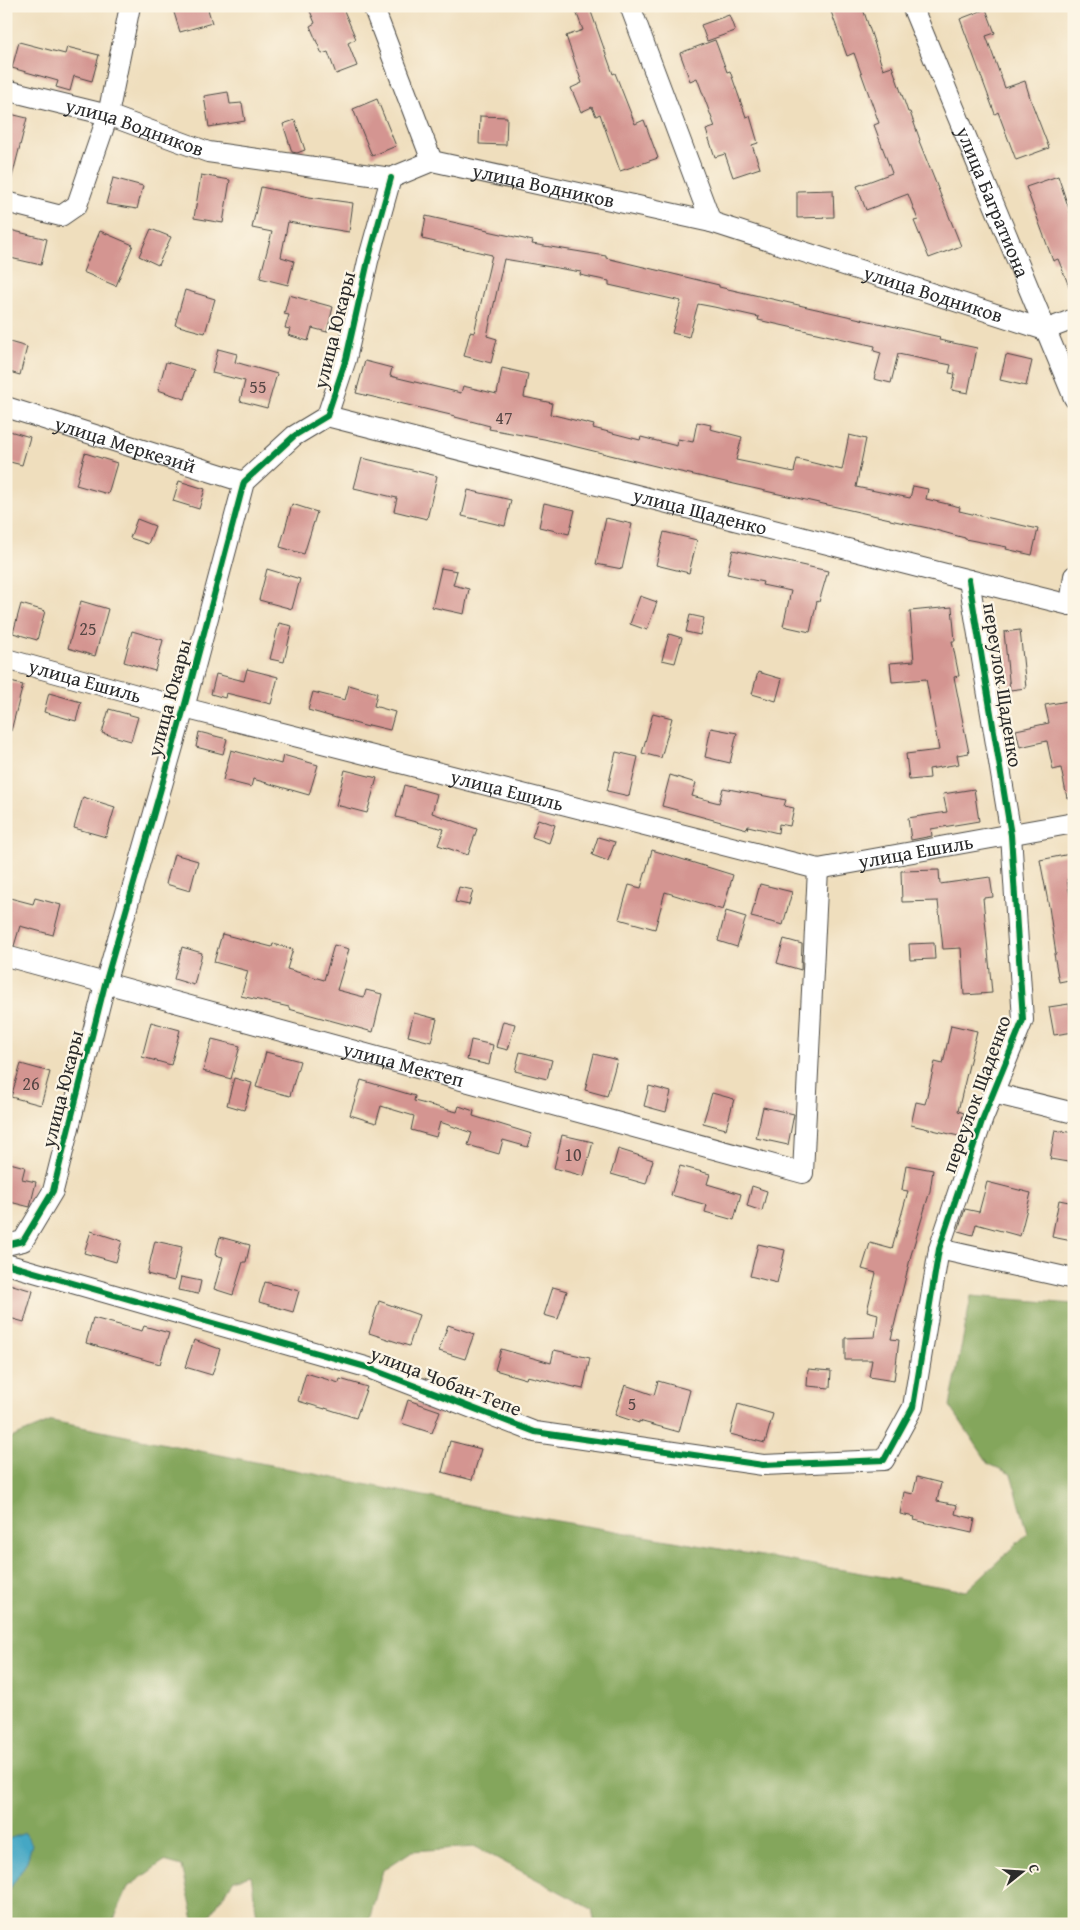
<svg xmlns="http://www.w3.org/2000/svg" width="1080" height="1930" font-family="'Gentium Book Plus',serif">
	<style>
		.forest { fill: #84a65c; stroke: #586844 }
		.water { fill: #45a7c4; stroke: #386978 }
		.building { fill: #d49591 }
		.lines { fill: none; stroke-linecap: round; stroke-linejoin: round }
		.minor-casing { stroke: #484641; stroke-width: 22 }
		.minor { stroke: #fff; stroke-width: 20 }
		.cycleway-casing { stroke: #fcf5e5; stroke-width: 9 }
		.cycleway { stroke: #00873e; stroke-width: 6 }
		.labels { text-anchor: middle; stroke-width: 4.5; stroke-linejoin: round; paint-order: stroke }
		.number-label { font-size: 18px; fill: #554644 }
		.street-label { font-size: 20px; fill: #2b2b2b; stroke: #fcf5e5 }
	</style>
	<rect width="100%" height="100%" fill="#fcf5e5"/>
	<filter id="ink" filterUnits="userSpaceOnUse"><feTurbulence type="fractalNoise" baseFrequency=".02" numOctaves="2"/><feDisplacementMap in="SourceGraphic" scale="10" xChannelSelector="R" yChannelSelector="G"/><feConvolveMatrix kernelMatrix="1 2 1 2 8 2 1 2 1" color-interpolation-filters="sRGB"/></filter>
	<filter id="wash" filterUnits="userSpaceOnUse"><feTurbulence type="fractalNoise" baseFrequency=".0096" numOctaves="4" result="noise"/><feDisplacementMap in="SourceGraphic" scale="20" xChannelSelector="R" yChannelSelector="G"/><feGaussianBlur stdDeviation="1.12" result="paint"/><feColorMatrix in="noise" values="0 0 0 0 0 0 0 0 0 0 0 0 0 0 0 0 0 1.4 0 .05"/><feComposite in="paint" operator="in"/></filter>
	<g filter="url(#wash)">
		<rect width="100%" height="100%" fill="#efdebd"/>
		<path class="forest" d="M971 1296 1074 1304V1924H595L592 1909 476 1847 412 1851 383 1870 368 1924H258L251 1875 234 1880 204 1924H195L182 1866 164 1861 128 1887 112 1924H6V1440L52 1421 493 1510 966 1591 1028 1533 1011 1474 989 1464 950 1406Z"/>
		<path class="water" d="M25 1833 32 1844 27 1862 6 1895V1840Z"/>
		<g id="blocks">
			<g class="building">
				<path d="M172 6H207L212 23 180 32Z"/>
				<path d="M308 6H342L356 39 348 43 357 66 336 74 328 52 322 54 310 26 315 23Z"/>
				<path d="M574 6H589L613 74 615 73 635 124 644 120 658 158 620 171 600 114 596 116 592 107 581 112 571 88 582 83 566 36 583 30Z"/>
				<path d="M829 6H862L883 69 892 66 908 112H910L920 140 919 141 961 246 929 258 914 221 918 220 908 194 866 210 857 186 892 173 874 125 879 123 854 53 847 56Z"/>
				<path d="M986 9 995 33 986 36 1005 88 1025 81 1031 101 1049 148 1016 160 998 112 995 114 960 19Z"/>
				<path d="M729 15 735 31 707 41 701 25Z"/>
				<path d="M715 40 727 72 730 71 746 117 750 116 758 143 752 145 760 168 733 177 725 154 715 157 706 130 715 127 697 78 690 81 680 53Z"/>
				<path d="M19 42 65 54 67 47 99 55 92 81 74 76 70 91 56 87 58 81 12 68Z"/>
				<path d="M228 92 230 104 242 103 245 121 209 127 204 96Z"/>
				<path d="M377 99 396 146 372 156 353 109Z"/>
				<path d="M6 113 27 118 11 181 6 180Z"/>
				<path d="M480 116 507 117 506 145 479 144Z"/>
				<path d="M295 120 305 150 297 153 292 152 283 124Z"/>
				<path d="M201 175 230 180 223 223 194 218Z"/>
				<path d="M1058 176 1074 224 1073 296 1058 259 1053 261 1026 187Z"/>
				<path d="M113 178 143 186 137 209 106 204Z"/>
				<path d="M261 187 309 197 353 203 349 232 288 222 281 257 294 261 288 285 260 278 272 232 252 228Z"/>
				<path d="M833 190 834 217 797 218V191Z"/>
				<path d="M426 216 488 230V231L533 241 532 244 606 256V258L719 285V287L940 337 939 340 977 348 968 393 952 390 955 374 949 373 951 365 898 354 891 383 874 379 881 353 874 351 875 346 758 320 759 317 714 307 698 304 689 337 672 333 681 301 609 285V281L580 275 581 272 504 259 487 336 497 339 491 363 464 356 470 332 474 333 492 255 422 239Z"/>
				<path d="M6 229 47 239 41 265 6 257Z"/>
				<path d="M151 229 171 237 158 265 139 256Z"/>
				<path d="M100 231 133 245 116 286 83 272Z"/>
				<path d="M185 290 215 299 205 333 175 325Z"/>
				<path d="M289 295 333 307 327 332 312 328 308 341 288 335 290 329 285 328 289 315 284 314Z"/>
				<path d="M6 341 27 347 20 375 6 371Z"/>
				<path d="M218 349 237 354 235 362 277 374 267 408 240 401 245 381 212 373Z"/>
				<path d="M1006 355 1032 361 1026 386 1000 380Z"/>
				<path d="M365 361 392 368 390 376 461 393 463 386 497 394 502 368 528 374 524 397 552 403 550 414 594 425 593 428 640 440 641 437 677 446 678 439 693 442 697 422 711 425 710 429 742 437 736 460 794 472 797 459 842 470 849 435 866 439 856 487 910 498 913 486 928 489 926 499 960 507 959 511 1038 529 1032 555 1006 549 1007 547 965 539V538L928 528 890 520V519L672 470 544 439 489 429 490 426 455 417V416L356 393Z"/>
				<path d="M166 362 194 370 185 399 158 390Z"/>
				<path d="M6 430 30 437 22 465 6 461Z"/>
				<path d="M85 453 117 463 108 494 76 485Z"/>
				<path d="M362 458 437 476 427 519 394 511 397 498 354 488Z"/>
				<path d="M179 481 205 489 199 509 173 501Z"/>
				<path d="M468 490 511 500 505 526 462 516Z"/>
				<path d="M544 503 575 510 569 534 539 527Z"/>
				<path d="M292 504 317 512 304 554 280 547Z"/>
				<path d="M606 518 632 524 622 569 596 564Z"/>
				<path d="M137 519 155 526 148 544 130 538Z"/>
				<path d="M664 532 697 540 689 573 656 565Z"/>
				<path d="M733 550 828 571 819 602 817 601 810 632 783 626 791 591 762 585 763 582 727 574Z"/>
				<path d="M441 568 457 571 453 585 469 589 464 614 432 607Z"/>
				<path d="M267 569 300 579 292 609 259 600Z"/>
				<path d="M640 596 657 602 647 630 630 624Z"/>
				<path d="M81 601 108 609 95 656 68 648Z"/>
				<path d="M21 604 45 611 37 640 13 633Z"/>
				<path d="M952 607 955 641H952L959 676 954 677 969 753 957 755 959 764 929 769 930 778 909 780 906 754 939 750 926 679 892 682 890 663 914 661 910 611Z"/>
				<path d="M690 615 704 618 700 635 686 632Z"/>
				<path d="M279 623 292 626 284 662 270 659Z"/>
				<path d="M1020 630 1026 688 1010 690 1004 632Z"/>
				<path d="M132 631 163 640 155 671 124 662Z"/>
				<path d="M669 634 682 638 675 663 662 660Z"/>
				<path d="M247 669 278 677 271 704 226 693 225 698 211 694 216 674 244 681Z"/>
				<path d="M758 672 782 679 776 701 752 694Z"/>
				<path d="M6 681 23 685 11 731H6Z"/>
				<path d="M349 685 377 693 374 706 395 712 390 730 369 725 368 727 308 710 313 692 345 700Z"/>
				<path d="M49 693 81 702 76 721 44 712Z"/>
				<path d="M1074 700V797L1067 798 1061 768 1053 770 1047 741 1020 747 1016 730 1049 723 1045 705Z"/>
				<path d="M109 709 138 717 131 741 102 733Z"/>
				<path d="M653 713 672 718 661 758 642 753Z"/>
				<path d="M711 728 737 733 730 763 705 757Z"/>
				<path d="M199 732 227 739 223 754 196 747Z"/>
				<path d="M231 750 281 764 283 755 318 765 309 795 253 779 251 787 223 780Z"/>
				<path d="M616 752 638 757 629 796 607 791Z"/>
				<path d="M345 770 377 778 367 813 336 805Z"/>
				<path d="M670 775 696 783 692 796 719 803 723 788 786 800 784 806 794 808 790 826 779 824 778 833 748 826 747 829 662 806Z"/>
				<path d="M404 785 437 794 432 813 477 829 468 855 438 845 444 829 396 817Z"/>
				<path d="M974 789 979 821 931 829 932 836 911 840 908 818 947 812 943 794Z"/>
				<path d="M83 797 115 807 106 837 74 828Z"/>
				<path d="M538 819 555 825 549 843 532 837Z"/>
				<path d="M598 837 615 842 608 861 592 855Z"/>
				<path d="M652 850 733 875 723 910 665 892 655 929 619 919 629 885 641 888Z"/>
				<path d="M174 854 198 861 190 891 166 884Z"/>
				<path d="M1070 854 1074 878 1067 879 1074 917V979L1059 982 1054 954H1056L1049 907 1040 860Z"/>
				<path d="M939 870 940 884 990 877 993 897 983 898 992 993 964 995 961 948 943 949 938 901 902 902 901 871Z"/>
				<path d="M760 884 792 892 783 925 751 917Z"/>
				<path d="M459 887 473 890 469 905 455 902Z"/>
				<path d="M6 897 33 904 35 898 61 905 53 935 20 926 14 946 6 944Z"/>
				<path d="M726 911 746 917 737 947 718 941Z"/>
				<path d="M222 934 272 947 273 944 293 949 287 969 324 980 334 945 349 949 337 990 364 997 366 990 382 994 373 1032 289 1009V1007L241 996 248 971 214 962Z"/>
				<path d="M784 939 802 944 801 970 777 963Z"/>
				<path d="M934 943 935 959 910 960 909 944Z"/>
				<path d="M182 947 202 953 194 985 174 979Z"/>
				<path d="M1069 1004 1074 1032 1054 1035 1049 1007Z"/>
				<path d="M414 1013 437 1019 431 1042 408 1036Z"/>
				<path d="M503 1021 515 1024 508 1050 496 1047Z"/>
				<path d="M151 1022 180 1030 171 1065 142 1057Z"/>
				<path d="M951 1025 977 1031 958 1111 964 1113 962 1119 967 1120 963 1137 911 1125 916 1102 925 1104 935 1062 943 1064Z"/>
				<path d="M212 1039 240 1046 231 1079 203 1071Z"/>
				<path d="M471 1040 493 1045 489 1065 467 1060Z"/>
				<path d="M266 1052 300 1061 290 1096 256 1087Z"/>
				<path d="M520 1052 552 1060 547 1079 515 1071Z"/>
				<path d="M594 1054 617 1060 607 1096 585 1090Z"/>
				<path d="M21 1064 50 1072 41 1105 11 1097Z"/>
				<path d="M234 1078 252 1083 244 1110 227 1105Z"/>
				<path d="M361 1080 415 1096 414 1101 457 1112 459 1106 474 1111 473 1116 532 1134 528 1147 503 1140 499 1154 468 1145 472 1133 440 1122 436 1137 411 1130 414 1116 381 1106 376 1123 350 1115Z"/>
				<path d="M649 1086 671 1092 666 1112 644 1106Z"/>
				<path d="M712 1093 734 1099 726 1129 703 1123Z"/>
				<path d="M763 1107 794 1114 788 1145 756 1138Z"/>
				<path d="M1055 1130 1074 1133V1163L1050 1159Z"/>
				<path d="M562 1135 593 1142 584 1176 554 1168Z"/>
				<path d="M618 1149 653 1160 646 1184 611 1174Z"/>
				<path d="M6 1162 25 1167 22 1179 36 1182 30 1207 6 1201Z"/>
				<path d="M906 1165 933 1170 930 1191 911 1255 891 1339 899 1340 894 1381 869 1377 872 1360H845V1338L875 1337 878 1314 867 1311 876 1273 862 1269 870 1243 892 1249 908 1191 902 1190Z"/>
				<path d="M680 1166 710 1174 707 1184 741 1194 734 1220 705 1212 707 1205 671 1195Z"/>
				<path d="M987 1182 1031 1193 1020 1236 976 1224 973 1235 958 1231 965 1209 979 1212Z"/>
				<path d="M752 1186 767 1191 762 1211 747 1206Z"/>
				<path d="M1059 1200 1074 1203 1072 1241 1052 1237Z"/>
				<path d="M91 1231 122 1241 116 1262 84 1253Z"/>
				<path d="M220 1237 250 1245 246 1262H243L233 1295 214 1289 223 1257 215 1255Z"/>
				<path d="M155 1241 182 1247 174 1281 147 1274Z"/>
				<path d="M758 1244 785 1250 777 1283 750 1276Z"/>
				<path d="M181 1277 201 1281 198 1294 178 1290Z"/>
				<path d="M265 1282 299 1291 293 1312 259 1302Z"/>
				<path d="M6 1283 33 1291 24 1322 6 1317Z"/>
				<path d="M553 1287 567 1291 558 1319 544 1315Z"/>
				<path d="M379 1301 419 1315 409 1346 369 1333Z"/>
				<path d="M93 1318 142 1331 144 1326 169 1333 160 1364 86 1343Z"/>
				<path d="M448 1325 474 1334 465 1359 439 1351Z"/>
				<path d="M194 1340 220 1349 212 1375 185 1367Z"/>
				<path d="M501 1349 551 1363 554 1350 590 1358 583 1389 527 1376 526 1379 495 1370Z"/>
				<path d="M808 1369 831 1371 830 1388 807 1386Z"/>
				<path d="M306 1373 339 1383 340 1379 367 1387 356 1418 325 1408V1409L298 1401Z"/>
				<path d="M658 1381 690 1390 679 1432 639 1421V1423L615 1415 625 1385 654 1395Z"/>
				<path d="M408 1400 440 1411 432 1433 401 1423Z"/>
				<path d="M738 1404 773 1414 765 1443 730 1434Z"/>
				<path d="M450 1441 481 1449 472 1480 442 1472Z"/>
				<path d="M917 1477 941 1483 937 1501 957 1505 955 1514 975 1519 972 1533 914 1520 915 1517 900 1514 904 1492 913 1494Z"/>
			</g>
		</g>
	</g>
	<g filter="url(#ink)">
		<use href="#blocks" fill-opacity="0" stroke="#484641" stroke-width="1"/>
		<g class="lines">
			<g class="minor-casing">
				<g id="minor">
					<path d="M373 6 432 161"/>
					<path d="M630 6 711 222"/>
					<path id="s1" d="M912 6 1074 398"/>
					<path id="s2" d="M6 90 108 115 208 152 391 178 432 161 711 222 1045 330 1074 319"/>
					<path d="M6 202 61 216 77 205 108 115 130 6"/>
					<path id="s3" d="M6 407 244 482"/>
					<path id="s4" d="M327 416 969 580 1070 605 1074 603"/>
					<path d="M1070 605 1074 576"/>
					<path id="s5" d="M6 659 184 708 818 869 1074 823"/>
					<path id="s6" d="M6 956 803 1173 818 869"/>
					<path d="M993 1093 1074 1113"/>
					<path d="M6 1245 23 1241 53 1191 105 984 184 708 244 482 294 436 327 416 346 359 368 261 391 178"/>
					<path d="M939 1249 1074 1279"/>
					<path d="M6 1264 366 1367 535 1432 763 1465 884 1460 913 1407 939 1249 983 1118 1023 1020 1011 835 969 580"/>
				</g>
			</g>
			<use href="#minor" class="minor"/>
			<g class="cycleway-casing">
				<g id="cycleway">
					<path d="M6 1245 23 1241 53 1191 105 984 184 708 244 482 294 436 327 416 346 359 368 261 391 178"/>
					<path d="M6 1264 366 1367 535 1432 763 1465 884 1460 913 1407 939 1249 983 1118 1023 1020 1011 835 969 580"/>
				</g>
			</g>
			<use href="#cycleway" class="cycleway"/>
		</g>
	</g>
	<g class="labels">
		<g class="number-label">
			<text x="258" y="393">55</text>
			<text x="504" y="424">47</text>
			<text x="88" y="635">25</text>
			<text x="31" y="1090">26</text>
			<text x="573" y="1161">10</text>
			<text x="632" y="1410">5</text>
		</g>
		<g class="street-label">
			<text dy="7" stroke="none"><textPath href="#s2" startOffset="134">улица Водников</textPath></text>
			<text dy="7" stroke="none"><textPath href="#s2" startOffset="555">улица Водников</textPath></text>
			<text dy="7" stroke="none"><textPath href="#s1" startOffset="212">улица Багратиона</textPath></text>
			<text dy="7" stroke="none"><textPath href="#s2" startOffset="960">улица Водников</textPath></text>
			<text transform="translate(334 330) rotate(-76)" y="7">улица Юкары</text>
			<text dy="7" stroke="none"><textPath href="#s3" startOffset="125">улица Меркезий</textPath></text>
			<text dy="7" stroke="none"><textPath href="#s4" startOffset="385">улица Щаденко</textPath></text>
			<text dy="7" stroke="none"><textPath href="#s5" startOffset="82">улица Ешиль</textPath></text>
			<text transform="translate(1003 685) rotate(81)" y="7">переулок Щаденко</text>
			<text transform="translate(169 698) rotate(-75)" y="7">улица Юкары</text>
			<text dy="7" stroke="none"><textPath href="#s5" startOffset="518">улица Ешиль</textPath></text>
			<text dy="7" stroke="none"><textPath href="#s5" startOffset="938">улица Ешиль</textPath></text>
			<text dy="7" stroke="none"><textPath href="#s6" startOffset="412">улица Мектеп</textPath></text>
			<text transform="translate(62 1089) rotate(-76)" y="7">улица Юкары</text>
			<text transform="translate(976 1094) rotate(-70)" y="7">переулок Щаденко</text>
			<text transform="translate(446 1381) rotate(21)" y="7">улица Чобан-Тепе</text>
		</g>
	</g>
	<rect width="1080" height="1930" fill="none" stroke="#fcf5e5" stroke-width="25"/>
	<g transform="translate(1022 1872) rotate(73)" stroke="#fcf5e5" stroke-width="4" paint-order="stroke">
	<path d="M0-4L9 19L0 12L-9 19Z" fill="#2b2b2b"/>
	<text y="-8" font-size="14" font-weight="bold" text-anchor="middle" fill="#2b2b2b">С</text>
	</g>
</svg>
